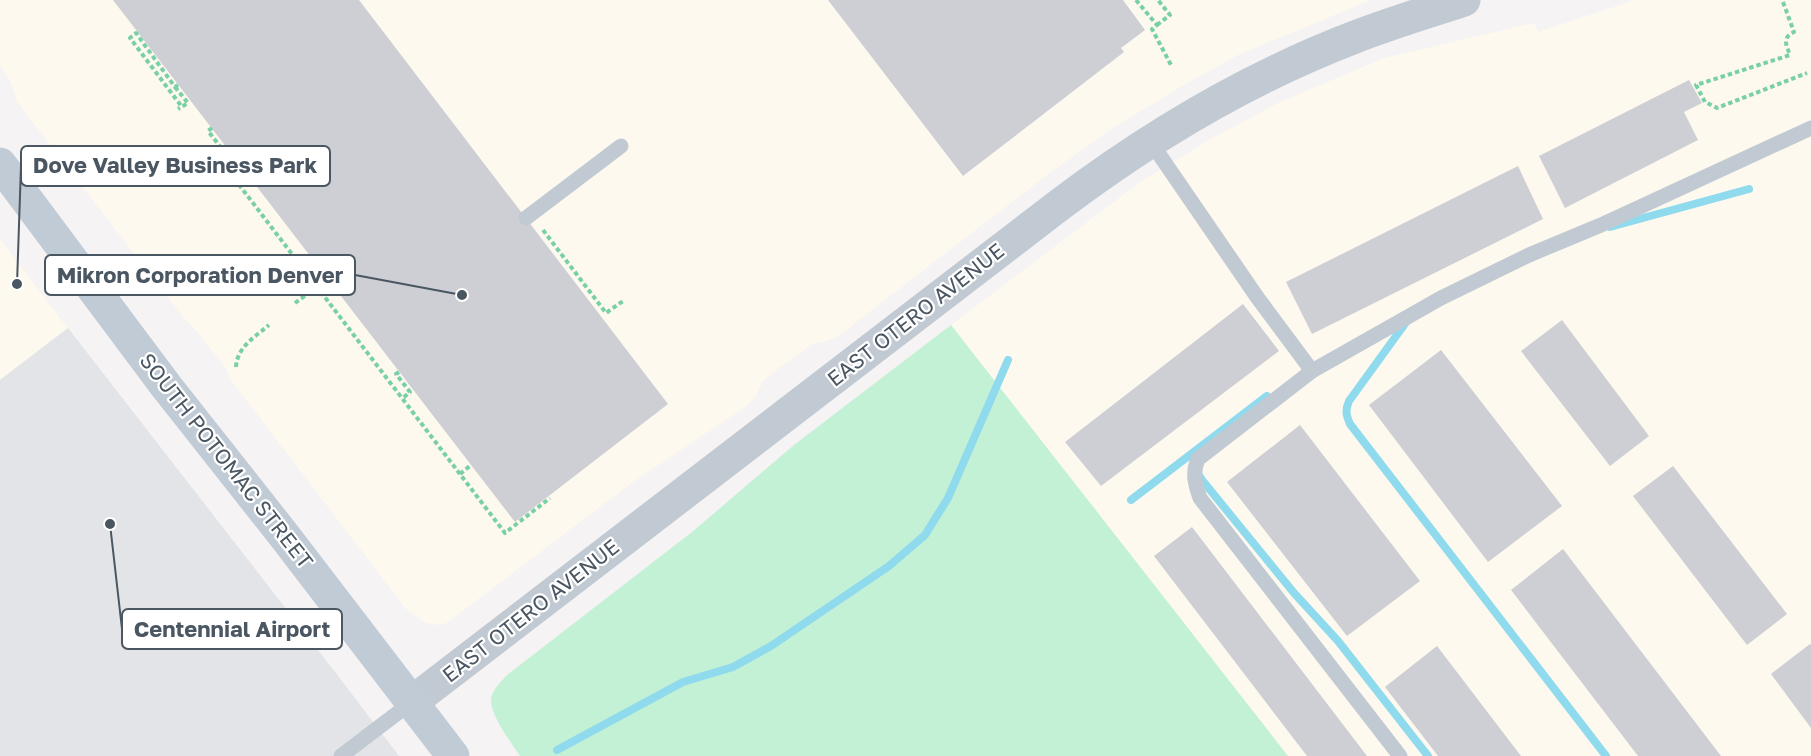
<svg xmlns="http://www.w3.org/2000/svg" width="1811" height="756" font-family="'Golos Text',sans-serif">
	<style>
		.commercial { fill: #fdf9ef }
		.airport { fill: #e2e4e7 }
		.green { fill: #c3f1d5 }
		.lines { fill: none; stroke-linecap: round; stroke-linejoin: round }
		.stream { stroke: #90daee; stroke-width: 8 }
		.building { fill: #cdcfd5 }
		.path { stroke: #7ad0a6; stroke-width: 4; stroke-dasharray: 4.5 3; stroke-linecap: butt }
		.service { stroke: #c1cad2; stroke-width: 15 }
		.tertiary { stroke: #c1cad2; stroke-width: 33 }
		.secondary { stroke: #c1cbd6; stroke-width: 33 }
		.labels { text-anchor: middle; stroke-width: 4.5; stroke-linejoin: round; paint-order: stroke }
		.street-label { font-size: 21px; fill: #4a5661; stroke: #fff }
		.leader { fill: none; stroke: #4a5661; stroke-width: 2 }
		.callout-dot { fill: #4a5661; stroke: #fff; stroke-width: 2 }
		.callout { fill: #fff; stroke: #4a5661; stroke-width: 2 }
		.callout-label { font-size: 22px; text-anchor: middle; font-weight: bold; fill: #4a5661 }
	</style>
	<rect width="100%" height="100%" fill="#f5f3f3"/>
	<g class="commercial">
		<path d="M0 0H1371L1240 54 1179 88 1113 128 1051 172 837 337 823 342 812 344 763 380 762 384 755 397 747 406 630 484 447 623 439 625 425 623 406 609 230 379 225 367 194 328 183 317 17 102 11 82 0 66Z"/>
		<path d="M1635 0H1811V756H1288L951 325 1140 182 1209 140 1278 103 1384 58 1534 23 1538 32Z"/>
		<path d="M0 239 68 328 0 380Z"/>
	</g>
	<path class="airport" d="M68 328 332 668 399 756H0V380Z"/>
	<path class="green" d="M951 325 1288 756H520C511 742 490 715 491 699 492 690 501 682 507 675L692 532 794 445Z"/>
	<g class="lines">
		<g class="stream">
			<path d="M1610 227 1749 189"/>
			<path d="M1407 321 1349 401C1345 410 1346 415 1350 424L1606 756"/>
			<path d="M1195 452 1194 468 1202 480 1294 593 1338 641 1428 756"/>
			<path d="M1131 500 1267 396"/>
			<path d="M557 750 683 682 733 667 771 646 889 566 925 535 948 498 1008 360"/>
		</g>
	</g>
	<g class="building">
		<path d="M113 0H359L668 404 515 522Z"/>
		<path d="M828 0H1123L1145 30 1121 48 1124 52 963 176Z"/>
		<path d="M1689 80 1702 103 1684 112 1698 140 1565 208 1539 156Z"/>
		<path d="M1518 166 1543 219 1312 334 1286 282Z"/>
		<path d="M1243 304 1279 351 1101 486 1065 442Z"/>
		<path d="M1562 320 1649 436 1610 466 1521 351Z"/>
		<path d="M1441 350 1562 506 1488 562 1369 405Z"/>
		<path d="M1300 425 1420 581 1347 636 1227 482Z"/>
		<path d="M1673 466 1787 614 1747 645 1633 496Z"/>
		<path d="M1192 527 1367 756H1307L1154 556Z"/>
		<path d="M1563 549 1721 756H1638L1511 590Z"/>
		<path d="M1810 644 1811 645V728L1771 674Z"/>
		<path d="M1437 646 1521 756H1438L1385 687Z"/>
	</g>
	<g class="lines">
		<g class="path">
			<path d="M1136 0 1157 25 1152 29 1171 65"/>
			<path d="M1783 2 1794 32C1782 38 1786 44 1790 55L1696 85 1705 102 1717 108 1807 73"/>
			<path d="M1157 25 1170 15 1158 0"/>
			<path d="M178 85 175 87 136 33 130 38 182 107"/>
			<path d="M175 87 188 103 178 109"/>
			<path d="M212 128 208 131 234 164 227 169 505 533 550 498"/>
			<path d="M543 230 606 313 623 301"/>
			<path d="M295 303 317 287"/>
			<path d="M236 367C237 347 255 337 269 325"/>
			<path d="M399 372 396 374 410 392 403 398"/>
			<path d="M460 474 471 465"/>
		</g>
		<g class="service">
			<path d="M1150 141 1257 297 1312 371"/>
			<path d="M526 218 621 146"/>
			<path d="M341 756 412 702"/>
			<path d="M1400 756 1200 498C1195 484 1192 473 1198 459L1312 371 1441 298 1529 255 1601 225 1811 128"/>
		</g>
		<path class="tertiary" d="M412 702 1058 206C1149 137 1248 78 1355 37 1391 23 1428 12 1464 0"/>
		<path class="secondary" d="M0 164 166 386 286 538 453 756"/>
	</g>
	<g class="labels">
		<g class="street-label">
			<text transform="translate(916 315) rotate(-38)" y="7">EAST OTERO AVENUE</text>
			<text transform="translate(226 461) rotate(52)" y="7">SOUTH POTOMAC STREET</text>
			<text transform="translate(531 611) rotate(-38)" y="7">EAST OTERO AVENUE</text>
		</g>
	</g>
	<path class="leader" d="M17 284L21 166M462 295L355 275M110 524L122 629"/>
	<g class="callout-dot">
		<circle cx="17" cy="284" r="6"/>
		<circle cx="462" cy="295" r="6"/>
		<circle cx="110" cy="524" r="6"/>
	</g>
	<g class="callout">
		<rect x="21" y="146" width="309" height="40" rx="6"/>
		<rect x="45" y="255" width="310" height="40" rx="6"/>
		<rect x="122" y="609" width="220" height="40" rx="6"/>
	</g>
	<g class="callout-label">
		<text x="175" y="173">Dove Valley Business Park</text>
		<text x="200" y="283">Mikron Corporation Denver</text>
		<text x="232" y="637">Centennial Airport</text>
	</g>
</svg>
